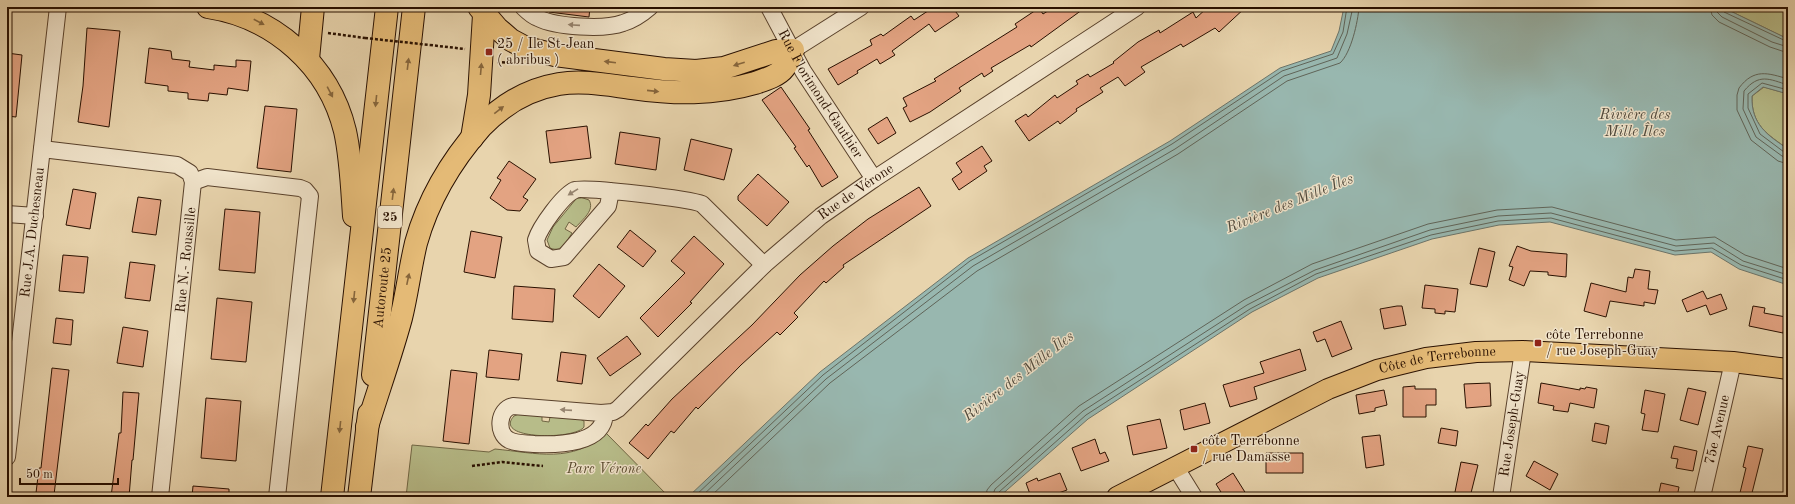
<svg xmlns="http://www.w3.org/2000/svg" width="1795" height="504" viewBox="0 0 1795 504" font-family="'Old Standard TT',serif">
<rect width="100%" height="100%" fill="#e8d4ad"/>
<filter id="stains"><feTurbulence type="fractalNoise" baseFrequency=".005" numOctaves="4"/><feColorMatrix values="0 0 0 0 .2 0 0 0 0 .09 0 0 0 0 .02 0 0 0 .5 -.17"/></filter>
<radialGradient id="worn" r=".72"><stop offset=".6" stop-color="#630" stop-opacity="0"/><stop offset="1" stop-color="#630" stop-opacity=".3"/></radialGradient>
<path fill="#b7bc89" stroke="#706644" d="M1722 7H1788V39Z
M1764 87 1788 94V149C1767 134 1751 125 1752 96Z
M580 197 589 200C595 210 583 219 576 227L569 222 565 229 572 233C566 242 562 253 550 248L547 240 553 227 576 199Z
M519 414 542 416V421L549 422 550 417 580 419 584 421V427C575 440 492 440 514 416Z
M606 433 669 497H406L412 445 489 452 495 449C537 453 572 464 606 433Z"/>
<path fill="#98b7af" stroke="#6c7469" d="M1344 7H1722L1788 39V94L1763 87 1752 96C1751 124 1767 135 1788 149V285L1739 269 1711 252 1675 255 1550 222 1499 225 1432 239 1318 278 1252 312 1088 419 999 497H688L820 372 968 258 1170 141 1280 68 1331 51 1339 31Z"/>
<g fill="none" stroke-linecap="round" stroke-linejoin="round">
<path stroke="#606458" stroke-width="1" d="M1710 7 1712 15 1719 22 1770 47 1788 53
M1716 7 1717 12 1722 17 1772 42 1788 47
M1722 7 1724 12 1788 42
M1788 79C1768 73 1754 68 1739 88L1737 95V110L1751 140 1778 161 1788 164
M1788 85C1769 79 1759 73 1744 91L1743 109 1756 137 1782 156 1788 158
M1788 90 1762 83 1748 94V108L1760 134 1784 152H1788
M694 497 823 375 970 261 1172 144 1282 71 1333 54 1343 32 1347 7
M701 497 826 379 973 266 1175 149 1284 76 1337 58 1347 34 1353 7
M710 497 830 383 977 271 1178 154 1287 81 1340 63C1351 53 1358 22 1359 7
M986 497 987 490 991 485 1079 406 1244 300 1312 264 1428 224 1497 210 1552 207 1676 240 1715 237 1745 255 1788 269
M992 497 995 489 1083 411 1247 305 1315 270 1430 230 1498 216 1551 213 1676 246 1714 243 1743 261 1788 275
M997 497 999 492 1086 415 1250 309 1316 274 1431 235 1498 221 1551 218 1675 251 1712 248 1741 265 1788 280"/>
</g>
<path fill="#e3a382" stroke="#291000" d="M549 7H590L589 17 549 12Z
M934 7H952L959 16 935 32 929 24 892 51 895 55 880 64 877 59 857 71 858 73 838 85 828 69 872 45 870 40 881 34 883 36 911 16 914 20Z
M1054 7H1086L1031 47 1030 45 991 68 993 71 984 77 982 73 959 88 961 91 930 112 910 122 903 108 907 106 903 98 936 81 934 79 1017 27 1015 24 1039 8 1043 14Z
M1208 7H1246L1219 32 1215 28 1183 47 1181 44 1141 67 1145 72 1125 86 1118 77 1100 88 1103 92 1076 109 1077 111 1060 124 1058 121 1029 141 1015 121 1026 114 1028 117 1055 95 1057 98 1078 84 1076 81 1088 74 1090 77 1114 63 1113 62 1138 42 1159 30 1160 33 1193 12 1196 18Z
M87 28 120 31 109 127 78 122 83 86Z
M149 48 171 51 172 59 190 61 189 67 214 70V65L236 67V60L251 61 248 91 228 88 227 95 209 93 208 101 188 99V93L168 91V86L145 83Z
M7 53 22 55 16 117 7 116Z
M781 87 810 129 808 130 838 177 822 187 809 165 807 167 794 148 796 147 762 100Z
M265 106 297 109 291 172 257 168Z
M887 117 896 133 878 144 868 129Z
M587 126 591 158 550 163 546 131Z
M620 132 660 138 656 170 615 164Z
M691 139 732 149 724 180 684 170Z
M982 146 992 161 984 166 987 171 959 190 952 179 962 172 956 163Z
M509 161 536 179 523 197 528 200 520 211 507 210 490 198 501 180 497 178Z
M758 174 789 202 767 226 738 200V196Z
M919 187 931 206 843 265 844 267 826 283 824 281 794 313 798 317 780 335 777 332 741 365 698 409 696 407 674 433 671 431 648 459 629 443 646 424 648 426 672 399 752 325 800 275 833 246 868 219Z
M73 189 96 193 90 229 66 225Z
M138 197 161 200 156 235 132 232Z
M225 209 260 212 255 273 219 270Z
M630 230 656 251 643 267 617 247Z
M471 231 502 237 495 278 464 272Z
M694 236 724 264 690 302 692 303 658 337 640 318 685 273 671 261Z
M1517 246 1531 251 1567 254 1566 277 1548 275V272L1530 271 1524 286 1509 280 1513 267 1509 266Z
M1479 248 1495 252 1487 287 1470 284Z
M63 255 88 257 84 293 59 291Z
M130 262 155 265 150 301 125 298Z
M599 264 625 286 599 318 573 296Z
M1635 269 1650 271 1648 289 1658 290 1655 304 1644 302V306L1610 301 1606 317 1584 311 1591 283 1626 292 1628 277 1633 278Z
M1425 285 1458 289 1455 312 1445 311V314L1435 313V309L1422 308Z
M514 286 555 289 553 322 512 319Z
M1703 291 1707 299 1721 294 1727 309 1710 315 1706 305 1687 312 1682 300Z
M217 298 252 302 246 362 211 359Z
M1397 306H1402L1406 325 1384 329 1380 309Z
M1753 306 1765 308 1764 313 1786 317 1783 333 1749 326Z
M56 318 73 320 71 345 53 343Z
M1341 321 1352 349 1332 357 1325 339 1317 342 1313 332Z
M123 327 148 331 143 367 117 363Z
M627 336 641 354 610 376 597 358Z
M1300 349 1306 370 1254 387 1257 399 1230 407 1223 385 1264 373 1260 362Z
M489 350 522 354 519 380 486 377Z
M561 352 586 355 582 384 557 381Z
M52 368 69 370 54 495 36 493 39 468H41Z
M451 370 477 373 469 444 443 441Z
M1490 383 1491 406 1466 408 1464 384Z
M1541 383 1580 390V388L1585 389 1586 387 1597 389 1594 408 1570 403 1568 412 1553 410 1554 406 1538 403Z
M1415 386V389H1436V405H1426V417H1403V387Z
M1688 388 1706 392 1698 425 1680 420Z
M1384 390 1387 405 1375 408V411L1359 414 1356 395Z
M1645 390 1665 394 1658 432 1642 430 1645 414 1641 413Z
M123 392 139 393 133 460H132L129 497H111L119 433H121Z
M206 398 241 401 236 461 201 458Z
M1205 403 1210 423 1184 430 1180 410Z
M1160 419 1167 448 1133 455 1127 426Z
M1595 423 1609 426 1606 444 1592 441Z
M1441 428 1458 431 1456 446 1438 443Z
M1380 435 1384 465 1366 468 1362 437Z
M1095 439 1100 454 1105 452 1109 461 1081 471 1072 448Z
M1674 446 1697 451 1693 471 1676 468 1678 459 1671 458Z
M1748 446 1763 449 1751 497H1739L1746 468 1743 467Z
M1266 453H1303V473H1266Z
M1534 461 1558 474 1550 490 1526 476Z
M1461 462 1478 465 1470 497H1454Z
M1060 473 1067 490 1047 497H1031L1026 483 1037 478 1038 481Z
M1233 473 1248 497H1224L1216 484Z
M1661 483 1679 487 1677 497H1658Z
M193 486 229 489V497H192Z"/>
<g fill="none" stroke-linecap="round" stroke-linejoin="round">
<defs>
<g id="minor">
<path d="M523 7C527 11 532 16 538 18 556 27 604 30 623 23 633 20 642 14 650 7"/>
<path id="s1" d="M769 7 803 71 874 179"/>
<path d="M793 50 861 7"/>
<path d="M42 149 177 165 190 173 193 182 160 497"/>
<path d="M193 182 207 177 300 188 305 190 310 196 277 497"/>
<path d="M611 191 608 206 564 257 551 259 538 251 536 240C540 227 563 195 575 190 583 186 690 199 702 204L764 265"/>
<path d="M7 214 35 216"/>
<path id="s2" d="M605 413C604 445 557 445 534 444 526 443 517 444 509 440 496 433 498 409 513 406L601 413 613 412 618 409 764 265 821 216 874 179 1137 7"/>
<path id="s3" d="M7 457 58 7"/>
<path d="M1176 468 1194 497"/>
<path id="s4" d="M1501 497 1523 351"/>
<path id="s5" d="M1702 497 1733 362"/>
</g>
<g id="major">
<path id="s6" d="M1117 497 1328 389 1377 370 1426 358 1476 352 1523 351 1733 362 1788 369"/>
</g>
<g id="highway">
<path d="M208 7C274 17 329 65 345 131 351 158 352 188 354 216"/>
<path d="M308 59 313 7"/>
<path d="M472 138 479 95 484 15"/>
<path id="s7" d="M373 375 414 7"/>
<path d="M367 427C378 391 391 355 401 318 407 294 410 268 416 243 428 200 451 161 481 127 502 105 529 89 559 84 583 80 608 85 632 88 674 94 714 95 755 83 764 80 778 76 784 68 788 63 791 56 793 50L776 51 724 68 696 71 664 69 555 55 526 48 511 40 497 28 479 7"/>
<path d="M332 497 387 7"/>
<path d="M359 497 369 414"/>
</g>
</defs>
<use href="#minor" stroke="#59412b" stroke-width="18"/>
<use href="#major" stroke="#291000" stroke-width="22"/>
<use href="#highway" stroke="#291000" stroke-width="24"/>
<path stroke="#291000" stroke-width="2.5" stroke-dasharray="3 2" stroke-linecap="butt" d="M328 33 365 38
M430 45 465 49
M497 62 516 63
M472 466 502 462 543 466"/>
<use href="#minor" stroke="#f0e3ca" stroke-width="16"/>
<use href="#major" stroke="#e4ba76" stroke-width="20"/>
<use href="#highway" stroke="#e4ba76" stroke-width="22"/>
<path stroke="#291000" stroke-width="2.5" stroke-dasharray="3 2" stroke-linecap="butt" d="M365 38 430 45"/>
</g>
<defs><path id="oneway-solid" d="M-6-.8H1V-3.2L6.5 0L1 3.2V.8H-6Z"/></defs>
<g fill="#86653b">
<use href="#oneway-solid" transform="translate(259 22) rotate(28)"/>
<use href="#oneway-solid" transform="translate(610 62) rotate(-173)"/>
<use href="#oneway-solid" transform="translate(408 64) rotate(-83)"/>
<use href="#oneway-solid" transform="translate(739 64) rotate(163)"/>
<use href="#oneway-solid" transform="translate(481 69) rotate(-85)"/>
<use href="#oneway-solid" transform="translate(653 91) rotate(6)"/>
<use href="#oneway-solid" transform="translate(330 92) rotate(62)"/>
<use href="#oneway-solid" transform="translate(376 101) rotate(96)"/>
<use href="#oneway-solid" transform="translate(499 110) rotate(-38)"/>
<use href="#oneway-solid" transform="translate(393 194) rotate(-83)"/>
<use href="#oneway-solid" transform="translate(408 279) rotate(-78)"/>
<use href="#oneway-solid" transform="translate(354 297) rotate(96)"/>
<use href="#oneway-solid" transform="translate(340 427) rotate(96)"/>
</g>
<g fill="#96846f">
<use href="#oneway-solid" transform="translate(574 25) rotate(-176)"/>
<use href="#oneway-solid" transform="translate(573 192) rotate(148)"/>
<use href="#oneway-solid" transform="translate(566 410) rotate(-176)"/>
</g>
<g fill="#8f2418" stroke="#f0e3ca" stroke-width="1.5">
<rect x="485" y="48" width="8" height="8" rx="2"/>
<rect x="1534" y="339" width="8" height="8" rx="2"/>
<rect x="1190" y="445" width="8" height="8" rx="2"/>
</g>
<g text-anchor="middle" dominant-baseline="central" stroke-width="3" stroke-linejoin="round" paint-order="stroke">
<rect fill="#f0e3ca" stroke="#654f3d" stroke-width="1" x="378" y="206" width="24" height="22" rx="3"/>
<g font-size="13" font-weight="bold" fill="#291000">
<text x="390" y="217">25</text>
</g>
<g font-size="14" fill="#291000" stroke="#f0e3ca" text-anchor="start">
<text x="497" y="44">25 / Ile St-Jean<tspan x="497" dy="16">( abribus )</tspan></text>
<text x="1546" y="335">côte Terrebonne<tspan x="1546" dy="16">/ rue Joseph-Guay</tspan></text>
<text x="1202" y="441">côte Terrebonne<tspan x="1202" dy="16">/ rue Damasse</tspan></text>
</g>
<g font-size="14" fill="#291000" stroke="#f0e3ca">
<text stroke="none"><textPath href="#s1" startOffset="101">Rue Florimond-Gauthier</textPath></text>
<text stroke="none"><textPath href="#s2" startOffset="583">Rue de Vérone</textPath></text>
<text stroke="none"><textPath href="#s3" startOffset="226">Rue J.A. Duchesneau</textPath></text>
<text transform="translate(186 260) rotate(-84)">Rue N.- Roussille</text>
<text stroke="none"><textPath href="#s7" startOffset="88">Autoroute 25</textPath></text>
<text stroke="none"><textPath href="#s6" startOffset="351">Côte de Terrebonne</textPath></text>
<text stroke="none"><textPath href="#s4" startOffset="74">Rue Joseph-Guay</textPath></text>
<text stroke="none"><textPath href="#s5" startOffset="69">75e Avenue</textPath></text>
</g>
<g font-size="14" font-style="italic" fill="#5b4c30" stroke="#f0e3ca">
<text x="604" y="469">Parc Vérone</text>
</g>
<g font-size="15" font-style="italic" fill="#504a3d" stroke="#f0e3ca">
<text x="1635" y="115">Rivière des<tspan x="1635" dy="17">Mille Îles</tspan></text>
<text transform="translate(1290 204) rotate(-22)">Rivière des Mille Îles</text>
<text transform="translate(1019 377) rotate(-38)">Rivière des Mille Îles</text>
</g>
</g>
<rect width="1795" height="504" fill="none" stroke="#e8d4ad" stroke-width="24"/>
<rect x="8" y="8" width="1779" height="488" fill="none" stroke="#291000" stroke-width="2"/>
<rect x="12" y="12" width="1771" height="480" fill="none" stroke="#291000"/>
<path d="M20 478v6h98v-6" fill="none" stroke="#291000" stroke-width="2"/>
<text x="26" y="478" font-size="12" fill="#291000" stroke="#f0e3ca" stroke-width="3" paint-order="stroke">50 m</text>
<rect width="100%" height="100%" filter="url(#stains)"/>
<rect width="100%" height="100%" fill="url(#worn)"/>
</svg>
